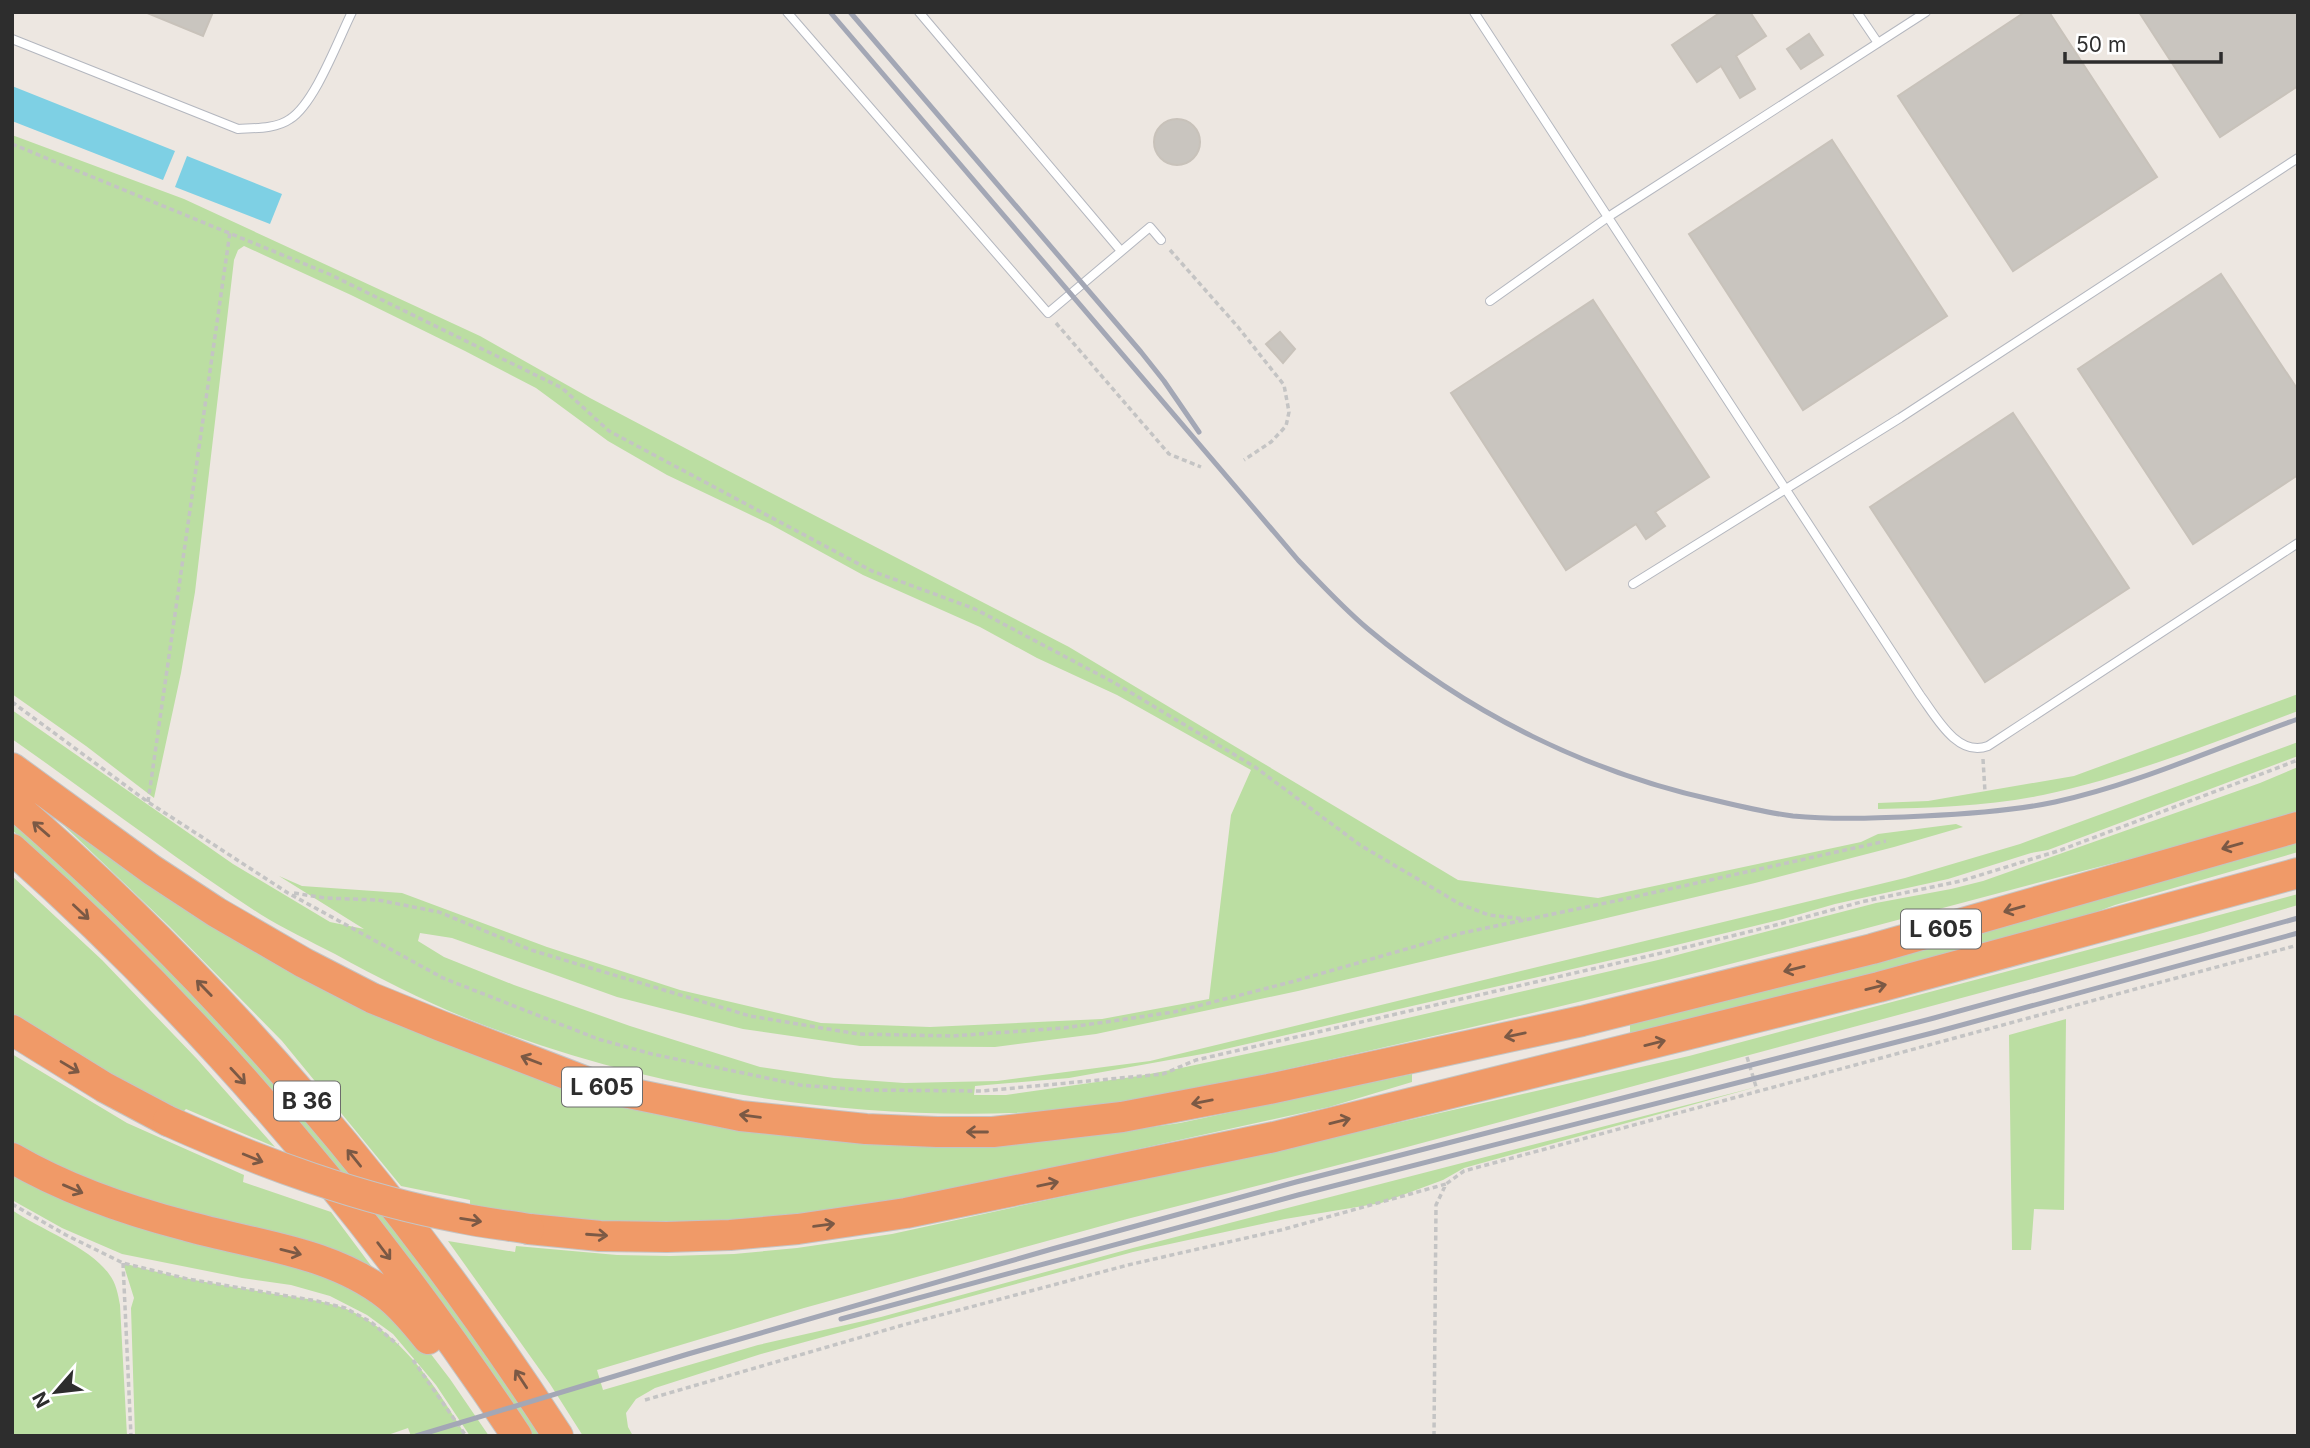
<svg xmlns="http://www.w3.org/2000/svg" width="2310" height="1448" viewBox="0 0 2310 1448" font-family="Inter,sans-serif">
<rect width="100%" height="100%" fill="#ede7e1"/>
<path fill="#bbdea2" d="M12 135 184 199 480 336 590 398 721 467 1069 647 1458 880 1598 898 1861 842 1878 834 1956 824 1963 827 1894 847 1755 883 1298 991 1096 1034 995 1047 860 1046 743 1029 617 997 452 938 420 933 418 941 444 957 514 985 630 1026 760 1067 834 1078 904 1083 997 1081 1150 1061 1905 878 2020 844 2298 742V756L2048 850 2031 853 1948 879 1835 904 1783 919 1668 947 1208 1053 1069 1078 975 1086 974 1095H1006L1139 1076 1181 1068 1330 1036 1658 960 1876 903 1951 889 1983 881 2260 783 2298 767V817C2235 834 2172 848 2110 864 1977 898 1844 935 1711 969 1578 1003 1444 1034 1310 1064 1220 1084 1128 1107 1035 1112 861 1121 675 1094 511 1035 450 1014 391 985 335 954 310 941 284 929 260 914 175 859 95 797 12 739V710L233 864 330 922 364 929 279 876 302 886 402 893 547 947 680 990 821 1023 930 1027 1102 1019 1209 999 1231 815 1251 770 1117 695 1037 658 980 627 863 575 770 524 667 475 608 441 536 388 465 351 351 295 244 246 238 250 234 260 195 592 181 673 154 798 86 746 12 694Z
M2298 694V711C2216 741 2129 777 2043 795 1990 806 1932 808 1878 809V803L1928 801 2074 776Z
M54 816 493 1062 986 1144 1075 1138 1180 1123 1412 1074V1082L1329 1107 970 1186 824 1214 722 1223H607L470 1207V1200L401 1186 282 1041 170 927Z
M12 821C156 951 290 1092 409 1246 456 1307 499 1373 544 1436H532L519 1416 83 895 12 830Z
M2298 841V852L2115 905 2056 927 1924 963 1630 1033V1024Z
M12 876 102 960 197 1059 275 1147 186 1109 181 1114 146 1096 12 1014Z
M2298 894V905L2203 933 1381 1154 1127 1219 804 1308 597 1370 603 1390 758 1345 881 1317 1133 1248 1760 1086 1464 1168 1443 1180 1381 1203 1285 1219 1133 1252 761 1354 655 1388 636 1399 626 1413 628 1427 633 1436H583L550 1384 448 1241 515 1252 516 1246 617 1255 670 1256 734 1254 797 1248 892 1234 1335 1137 1689 1056Z
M2066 1019 2064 1210 2034 1209 2031 1250H2012L2009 1035Z
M12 1054 127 1123 244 1175 243 1182 331 1212 378 1275 181 1218 12 1149Z
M12 1168 339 1277 414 1332 450 1379 489 1436H470L436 1385 393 1334 367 1315 330 1296 291 1285 242 1278 122 1254 62 1228 12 1200Z
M12 1210C40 1229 91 1248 109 1274 116 1283 118 1294 120 1305L127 1436H12Z
M123 1263C171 1277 220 1285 269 1293 297 1298 331 1300 357 1314 406 1340 438 1390 466 1436H411L408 1428 385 1436H135L131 1308 134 1298Z"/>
<path fill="#7ed0e4" d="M12 86 175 151 163 180 12 121Z
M187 156 282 194 270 224 175 187Z"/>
<path fill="#c9c5bf" stroke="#c8c2ba" stroke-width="2" d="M145 12H213L203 36Z
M1721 12H1750L1766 36 1736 56 1755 89 1740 98 1721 66 1697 82 1672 45Z
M2025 12H2049L2157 177 2013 271 1898 96Z
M2139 12H2298V86L2220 137Z
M1809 34 1823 55 1801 69 1787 49Z
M1154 142a23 23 0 1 1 46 0a23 23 0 1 1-46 0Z
M1832 140 1947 316 1803 410 1689 234Z
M2221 274 2298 390V475L2193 544 2078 369Z
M1593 300 1709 477 1655 512 1665 526 1646 539 1636 524 1566 570 1451 393Z
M1280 332 1295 349 1283 363 1266 344Z
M2013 413 2129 588 1985 682 1870 507Z"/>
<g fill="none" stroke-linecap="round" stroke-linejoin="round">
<defs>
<path id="lane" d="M787 12 1048 313 1150 227 1161 240
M919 12 1121 251
M1474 12 1920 695C1935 715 1957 758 1988 746L2298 543
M1857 12 1878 43
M12 39 238 129C254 128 276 129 290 119 315 103 338 40 352 12
M1490 301 1608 217 1926 12
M1633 584 1900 418 2298 158"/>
<path id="highway" d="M12 768 152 870 216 912 304 963 372 998 441 1026 600 1087 741 1116 866 1129 937 1132H993L1122 1117 1269 1089 1582 1021 1872 949 2298 827
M12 803C223 985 407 1203 558 1436
M12 849C205 1020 374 1221 517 1436
M12 1030 104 1087 168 1121
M12 1158C67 1190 125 1210 187 1226 254 1245 331 1251 388 1296 403 1308 416 1324 428 1339
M529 1229 600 1236 667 1237 730 1235 798 1229 906 1213 1274 1137 1879 987 2298 873"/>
</defs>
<use href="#lane" stroke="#b4b7bf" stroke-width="10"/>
<use href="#highway" stroke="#c4c4c4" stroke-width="32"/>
<path stroke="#c4c4c4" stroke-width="3.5" stroke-dasharray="5 3.5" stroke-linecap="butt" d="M12 144 329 274 562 388 609 431 872 571 975 609 1113 682 1255 767 1360 845 1460 904 1489 915 1525 919
M1170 250 1238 327 1284 385 1289 412 1286 426 1271 442 1244 460
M1056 323 1169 454 1201 467
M12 702 148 802 288 893 443 978 598 1039 652 1054 800 1085 862 1090 982 1091 1163 1074 1196 1060 1679 949 1780 924 1861 902 1961 881 2061 850 2298 760
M1983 759 1985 792
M148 802 230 232
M294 893 325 898 378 900 439 912 531 950 750 1016 858 1034 952 1036 1064 1028 1174 1012 1295 981 1462 933 1620 900 1886 841
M1747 1057 1758 1093
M12 1204 66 1235 123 1263 188 1279 317 1301 345 1308 371 1322 398 1345
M123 1263 131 1436
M413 1360 466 1436
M645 1400 903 1325 1128 1265 1281 1230 1446 1184
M1434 1436 1436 1205 1446 1184 1464 1171 2298 945"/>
<use href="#lane" stroke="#fff" stroke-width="8"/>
<use href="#highway" stroke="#f09a68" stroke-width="30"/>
<path stroke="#a3a7b5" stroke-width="5" d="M830 12 1298 560C1321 584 1343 608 1368 629 1469 714 1589 773 1718 801 1743 807 1768 813 1793 816 1836 820 1881 818 1924 816 1968 814 2012 811 2055 802 2138 784 2218 747 2298 719
M850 12 1141 352 1164 381 1199 432
M841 1319 1298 1195 1936 1032 2298 933
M416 1436 688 1354 1052 1249 1296 1182 1934 1018 2298 918"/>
<defs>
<path id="highway-bridge" d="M168 1121C262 1163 359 1199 461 1218 483 1223 507 1225 529 1229"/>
</defs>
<use href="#highway-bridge" stroke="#c4c4c4" stroke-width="32" stroke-linecap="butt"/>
<use href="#highway-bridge" stroke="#f09a68" stroke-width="30"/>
</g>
<defs><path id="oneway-shaft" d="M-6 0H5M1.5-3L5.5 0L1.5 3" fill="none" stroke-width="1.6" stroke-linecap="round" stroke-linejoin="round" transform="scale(1.75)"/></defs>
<g stroke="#7b5945">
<use href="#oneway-shaft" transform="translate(41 829) rotate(-139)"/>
<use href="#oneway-shaft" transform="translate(2232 846) rotate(164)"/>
<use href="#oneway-shaft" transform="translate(2014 909) rotate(164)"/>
<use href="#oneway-shaft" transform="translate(81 912) rotate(43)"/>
<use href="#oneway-shaft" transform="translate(1794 969) rotate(166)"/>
<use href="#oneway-shaft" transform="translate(1876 987) rotate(-14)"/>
<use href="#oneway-shaft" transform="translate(204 988) rotate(-134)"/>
<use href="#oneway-shaft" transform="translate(1515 1035) rotate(168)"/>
<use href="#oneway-shaft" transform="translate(1655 1043) rotate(-14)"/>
<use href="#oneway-shaft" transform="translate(531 1060) rotate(-159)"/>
<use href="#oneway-shaft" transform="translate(70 1067) rotate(31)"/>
<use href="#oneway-shaft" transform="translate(238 1076) rotate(47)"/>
<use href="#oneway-shaft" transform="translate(1202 1102) rotate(169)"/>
<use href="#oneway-shaft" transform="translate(750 1116) rotate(-173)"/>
<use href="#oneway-shaft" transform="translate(1340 1121) rotate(-14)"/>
<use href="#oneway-shaft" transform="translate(977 1132) rotate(180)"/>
<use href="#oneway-shaft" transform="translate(253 1158) rotate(22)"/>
<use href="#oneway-shaft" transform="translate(354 1158) rotate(-129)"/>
<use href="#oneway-shaft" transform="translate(1048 1184) rotate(-12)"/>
<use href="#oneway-shaft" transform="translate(73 1189) rotate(23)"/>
<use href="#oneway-shaft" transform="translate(471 1220) rotate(9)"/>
<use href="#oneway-shaft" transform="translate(824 1225) rotate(-8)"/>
<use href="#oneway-shaft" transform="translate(597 1235) rotate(4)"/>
<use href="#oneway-shaft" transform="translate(384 1251) rotate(53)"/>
<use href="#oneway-shaft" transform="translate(291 1252) rotate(14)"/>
<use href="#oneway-shaft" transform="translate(521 1379) rotate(-123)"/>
</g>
<g text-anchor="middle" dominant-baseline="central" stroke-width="6" stroke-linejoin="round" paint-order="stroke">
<g fill="#fff" stroke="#6c6c6c" stroke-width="2">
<rect x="1901" y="909.5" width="80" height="39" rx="5"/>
<rect x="562" y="1067.5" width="80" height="39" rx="5"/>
<rect x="274" y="1081.5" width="66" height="39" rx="5"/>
</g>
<g font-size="23" font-weight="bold" fill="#2d2d2d">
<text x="1941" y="929">L 605</text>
<text x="602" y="1087">L 605</text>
<text x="307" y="1101">B 36</text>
</g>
</g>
<rect width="2310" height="1448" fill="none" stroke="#2d2d2d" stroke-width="28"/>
<g transform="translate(56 1392) rotate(242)" stroke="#ffffff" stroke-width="5" paint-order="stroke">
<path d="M0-5L12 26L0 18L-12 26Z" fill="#2d2d2d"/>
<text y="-10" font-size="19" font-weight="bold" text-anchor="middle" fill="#2d2d2d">N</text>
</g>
<path d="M2065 52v10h156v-10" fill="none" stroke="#2d2d2d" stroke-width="3.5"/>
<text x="2076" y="52" font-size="21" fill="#2d2d2d" stroke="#ffffff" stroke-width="5" paint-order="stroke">50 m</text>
</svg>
